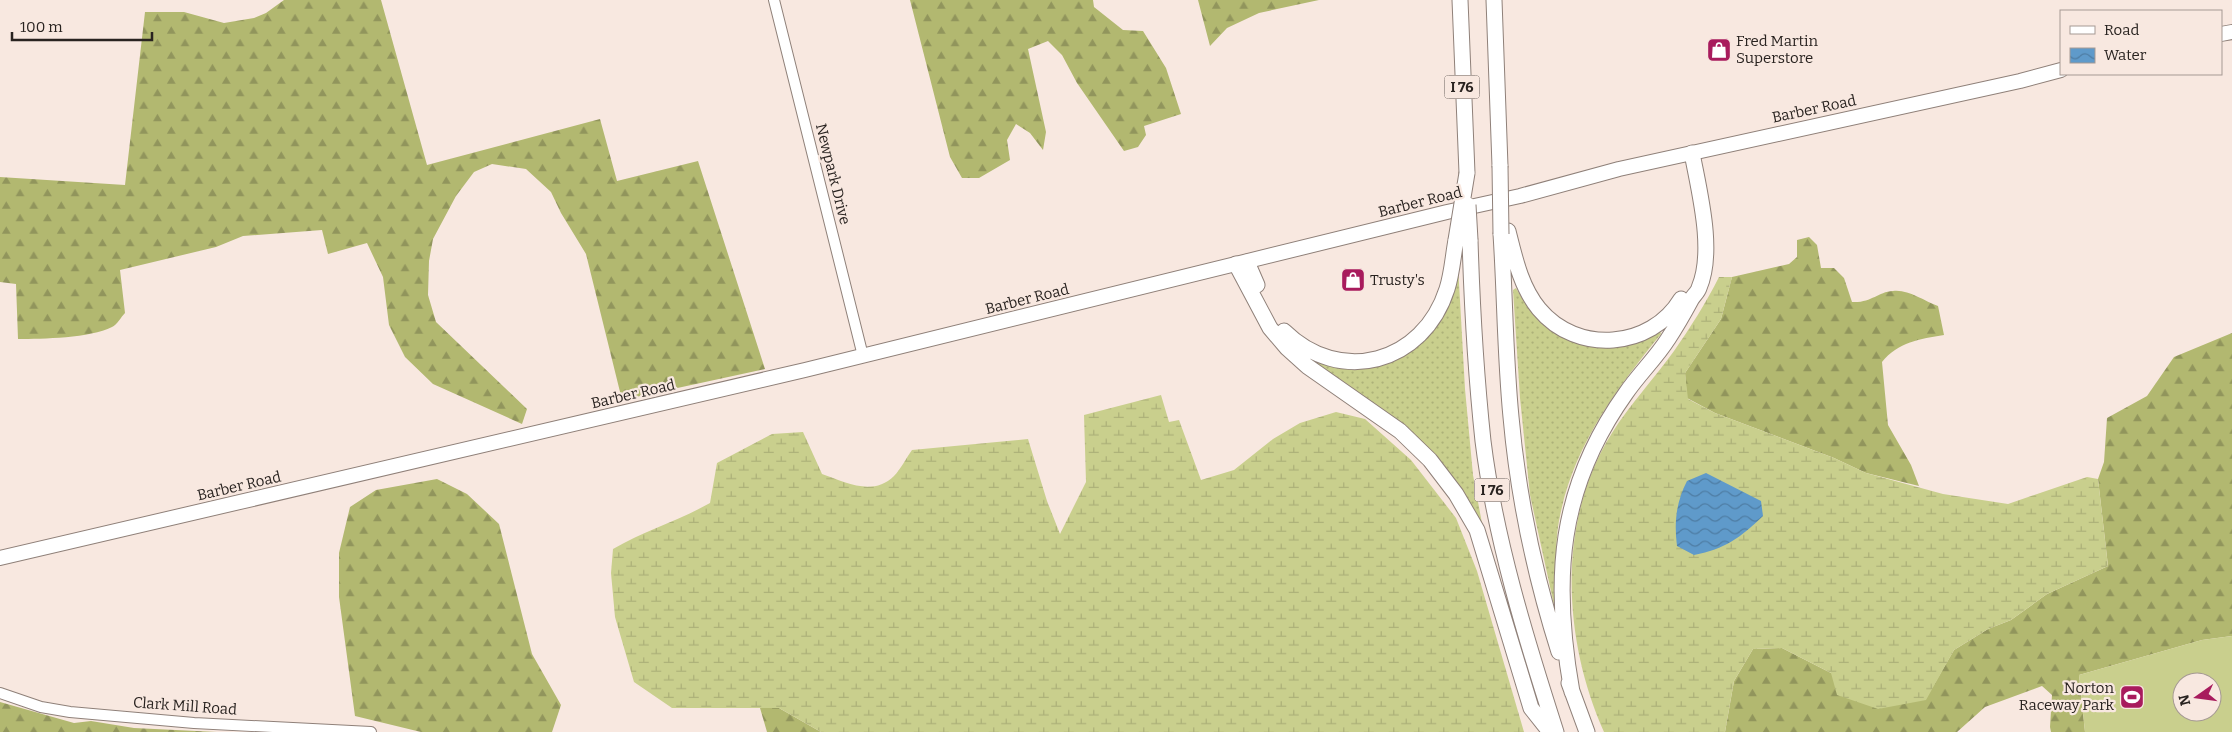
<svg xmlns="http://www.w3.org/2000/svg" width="2232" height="732" viewBox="0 0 2232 732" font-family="Bitter,serif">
<defs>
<pattern id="grass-dots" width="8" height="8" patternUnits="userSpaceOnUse" patternTransform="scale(1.25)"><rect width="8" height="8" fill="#c9cf8d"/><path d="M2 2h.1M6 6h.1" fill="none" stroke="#adb179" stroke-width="1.8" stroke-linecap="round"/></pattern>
<pattern id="forest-firs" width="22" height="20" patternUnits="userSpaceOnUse" patternTransform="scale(1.25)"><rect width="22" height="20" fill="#b2b870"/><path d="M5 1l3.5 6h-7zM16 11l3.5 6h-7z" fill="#91955c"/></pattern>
<pattern id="wetland-marsh" width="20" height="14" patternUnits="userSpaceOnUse" patternTransform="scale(1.25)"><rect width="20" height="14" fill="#c9cf8d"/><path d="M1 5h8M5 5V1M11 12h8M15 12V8" fill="none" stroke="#adb179"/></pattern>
<pattern id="water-waves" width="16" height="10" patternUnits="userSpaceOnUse" patternTransform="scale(1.25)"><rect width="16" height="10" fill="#5f9aca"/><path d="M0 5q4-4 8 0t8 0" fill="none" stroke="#4e7da4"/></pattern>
</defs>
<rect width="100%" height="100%" fill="#f8e8e0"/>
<path fill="url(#grass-dots)" d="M1458 265 1465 389 1473 475 1484 534 1457 489 1299 355 1337 363 1416 345Z
M1516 288C1528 309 1543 331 1567 339 1576 342 1644 329 1659 327L1661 334C1617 388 1574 445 1560 516 1554 542 1557 577 1557 604L1554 605 1530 495 1520 398 1513 290Z"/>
<path fill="url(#forest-firs)" d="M284 0H381L427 165 600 119 617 181 698 161 765 369 622 400 586 254 561 213 551 192 526 169 492 164 474 172 456 196 433 239 429 261 428 295 436 322 527 409 522 424 433 384 405 357 389 325 383 277 367 243 328 254 322 230 243 236 216 247 120 270 125 313C121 317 117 325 112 327 90 338 43 339 18 339L16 284 0 282V177L125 185 145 12H184L224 23 254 18 266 13Z
M910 0H1093L1094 7 1123 30 1143 31 1166 68 1181 114 1144 126 1146 135 1138 147 1124 151 1077 83 1062 55 1048 41 1028 49 1046 132 1043 150 1030 133 1016 124 1007 140 1010 160 979 178H962L950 157Z
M1198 0H1319L1259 13 1227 28 1210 46Z
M1809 237 1817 245 1821 268H1834L1844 278 1852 302C1872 303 1877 292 1893 291 1908 289 1924 301 1938 306L1944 335C1920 339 1898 342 1882 362L1888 425 1911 465 1919 486 1866 473 1834 458 1715 413 1687 398 1685 373 1721 319 1732 277 1789 264 1797 257V240Z
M2232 333V636L2202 640 2079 675 2085 732H2051L2050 727 2052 695 2042 686 1985 707 1957 732H1725L1734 681 1753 649 1782 648 1831 673 1925 700 1954 650 1988 629 2011 620 2047 594 2108 566 2098 479 2104 462 2107 418 2147 396 2174 357Z
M437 479 467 494 499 524 532 654 561 705 552 732H421L355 716 339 597V553L350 507 376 490Z
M0 702 74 723 91 721 134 728 217 732H0Z
M760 708H779L821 732H767Z"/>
<path fill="url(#wetland-marsh)" d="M1719 277H1732L1721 319 1685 373 1688 399 1715 413 1834 458 1866 473 1943 494 2008 504 2087 477 2098 479 2108 566 2047 594 2011 620 1988 629 1954 650 1926 700 1878 709 1837 695 1831 673 1782 648 1753 649 1734 681 1725 732H1604C1563 640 1556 521 1612 433 1630 404 1654 379 1674 351 1690 328 1706 303 1719 277Z
M1161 395 1169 422 1179 420 1201 480 1234 470 1273 439 1300 423 1336 412 1365 419 1411 460 1456 518 1477 571 1524 732H821L779 708H672L634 682 615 617 611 573 613 549C644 531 678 521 710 503L717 463 772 434 803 432 822 474C845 482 873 497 894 476 901 469 906 458 912 450L1028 439 1047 501 1060 534 1086 482 1084 415Z"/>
<path fill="#c9cf8d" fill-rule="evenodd" d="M2232 636V732H2085L2079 675 2202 640ZM2182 682H2212V712H2182Z"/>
<path fill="url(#water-waves)" d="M1706 473 1761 501 1763 516C1740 538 1725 549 1694 555L1677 546C1674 523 1676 502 1687 481Z"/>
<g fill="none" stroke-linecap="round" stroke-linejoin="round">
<defs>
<path id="minor" d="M774 0 863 356
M0 693 41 707 70 712 194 723 371 732"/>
<path id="major" d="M2221 34 2232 32
M0 558 805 370 1447 212 1520 196 1619 169 2020 81 2061 70"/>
<path id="highway" d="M1460 0 1467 173
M1494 0 1500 166
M1508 231C1515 259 1521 287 1539 309 1577 355 1651 349 1681 299
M1501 234C1505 295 1505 356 1511 417 1518 496 1535 576 1559 652
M1470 240C1472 307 1476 375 1483 441 1495 538 1526 639 1556 732
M1247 262 1257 285
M1236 264 1270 328 1287 348 1307 366 1400 431 1430 460 1456 494 1477 530 1531 708 1550 732
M1284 331C1340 386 1423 364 1447 289 1452 274 1453 256 1456 240
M1569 683 1587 732
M1572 692C1552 580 1558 488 1626 393 1639 374 1656 358 1668 339 1676 327 1684 313 1691 300 1693 296 1698 292 1699 288 1715 251 1699 191 1692 153"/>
</defs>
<use href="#minor" stroke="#8f8079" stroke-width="12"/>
<use href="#major" stroke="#8f8079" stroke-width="16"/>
<use href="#highway" stroke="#8f8079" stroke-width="17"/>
<use href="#minor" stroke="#fff" stroke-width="10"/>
<use href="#major" stroke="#fff" stroke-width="14"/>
<use href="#highway" stroke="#fff" stroke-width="15"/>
<defs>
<path id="highway-bridge" d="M1500 166 1501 234
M1468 205 1470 240
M1456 240 1467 173"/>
</defs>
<use href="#highway-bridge" stroke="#8f8079" stroke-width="17" stroke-linecap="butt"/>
<use href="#highway-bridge" stroke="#fff" stroke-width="15"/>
</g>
<defs>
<symbol id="shop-square" viewBox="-11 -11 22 22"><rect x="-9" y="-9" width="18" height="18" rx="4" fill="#a81b5d" stroke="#f8e8e0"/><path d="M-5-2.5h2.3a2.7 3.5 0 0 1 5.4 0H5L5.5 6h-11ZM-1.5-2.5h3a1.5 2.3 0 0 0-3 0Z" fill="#fff"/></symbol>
<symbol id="stadium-square" viewBox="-11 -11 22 22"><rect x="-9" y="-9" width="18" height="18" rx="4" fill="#a81b5d" stroke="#f8e8e0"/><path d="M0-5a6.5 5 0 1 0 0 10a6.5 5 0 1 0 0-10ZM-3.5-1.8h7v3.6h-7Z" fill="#fff"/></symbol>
</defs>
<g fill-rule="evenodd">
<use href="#shop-square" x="1705" y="36" width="28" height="28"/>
<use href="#shop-square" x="1339" y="266" width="28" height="28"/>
<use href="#stadium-square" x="2118" y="683" width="28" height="28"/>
</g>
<g text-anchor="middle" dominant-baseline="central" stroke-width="4.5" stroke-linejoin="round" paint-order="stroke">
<g fill="#f8e8e0" stroke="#675e5a" stroke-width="1">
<rect x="1444.5" y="75.5" width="35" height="23" rx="4"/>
<rect x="1474.5" y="478.5" width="35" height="23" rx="4"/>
</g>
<g font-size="14" font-weight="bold" fill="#292320">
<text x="1462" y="87">I 76</text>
<text x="1492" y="490">I 76</text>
</g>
<g font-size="15" fill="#292320" stroke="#f8e8e0" text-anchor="start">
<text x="1736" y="41">Fred Martin<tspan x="1736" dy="17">Superstore</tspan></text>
<text x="1370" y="280">Trusty's</text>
<text x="2114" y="688" text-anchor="end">Norton<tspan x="2114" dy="17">Raceway Park</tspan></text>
</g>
<g font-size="15" fill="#292320" stroke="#f8e8e0">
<text transform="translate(1814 109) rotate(-12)">Barber Road</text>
<text transform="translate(833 174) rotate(76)">Newpark Drive</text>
<text transform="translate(1420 202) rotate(-14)">Barber Road</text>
<text transform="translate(1027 299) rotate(-14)">Barber Road</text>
<text transform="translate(633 394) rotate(-13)">Barber Road</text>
<text transform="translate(239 486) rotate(-13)">Barber Road</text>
<text transform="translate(185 706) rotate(4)">Clark Mill Road</text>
</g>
</g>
<rect x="2060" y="10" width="162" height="65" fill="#f8e8e0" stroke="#a59993"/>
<rect x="2070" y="26" width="25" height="8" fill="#ffffff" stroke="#a59993"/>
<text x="2104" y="35" font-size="15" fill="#292320">Road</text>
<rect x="2070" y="48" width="25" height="15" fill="url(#water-waves)" stroke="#a59993"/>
<text x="2104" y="60" font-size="15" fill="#292320">Water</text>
<g transform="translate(2197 697) rotate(256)"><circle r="24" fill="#f8e8e0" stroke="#a59993"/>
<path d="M0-4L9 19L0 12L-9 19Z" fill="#a81b5d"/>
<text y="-8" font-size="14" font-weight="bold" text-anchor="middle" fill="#292320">N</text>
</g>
<path d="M12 32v8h140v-8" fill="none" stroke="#292320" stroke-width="2.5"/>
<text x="20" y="32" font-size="15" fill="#292320" stroke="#f8e8e0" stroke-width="4" paint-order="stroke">100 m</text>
</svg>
